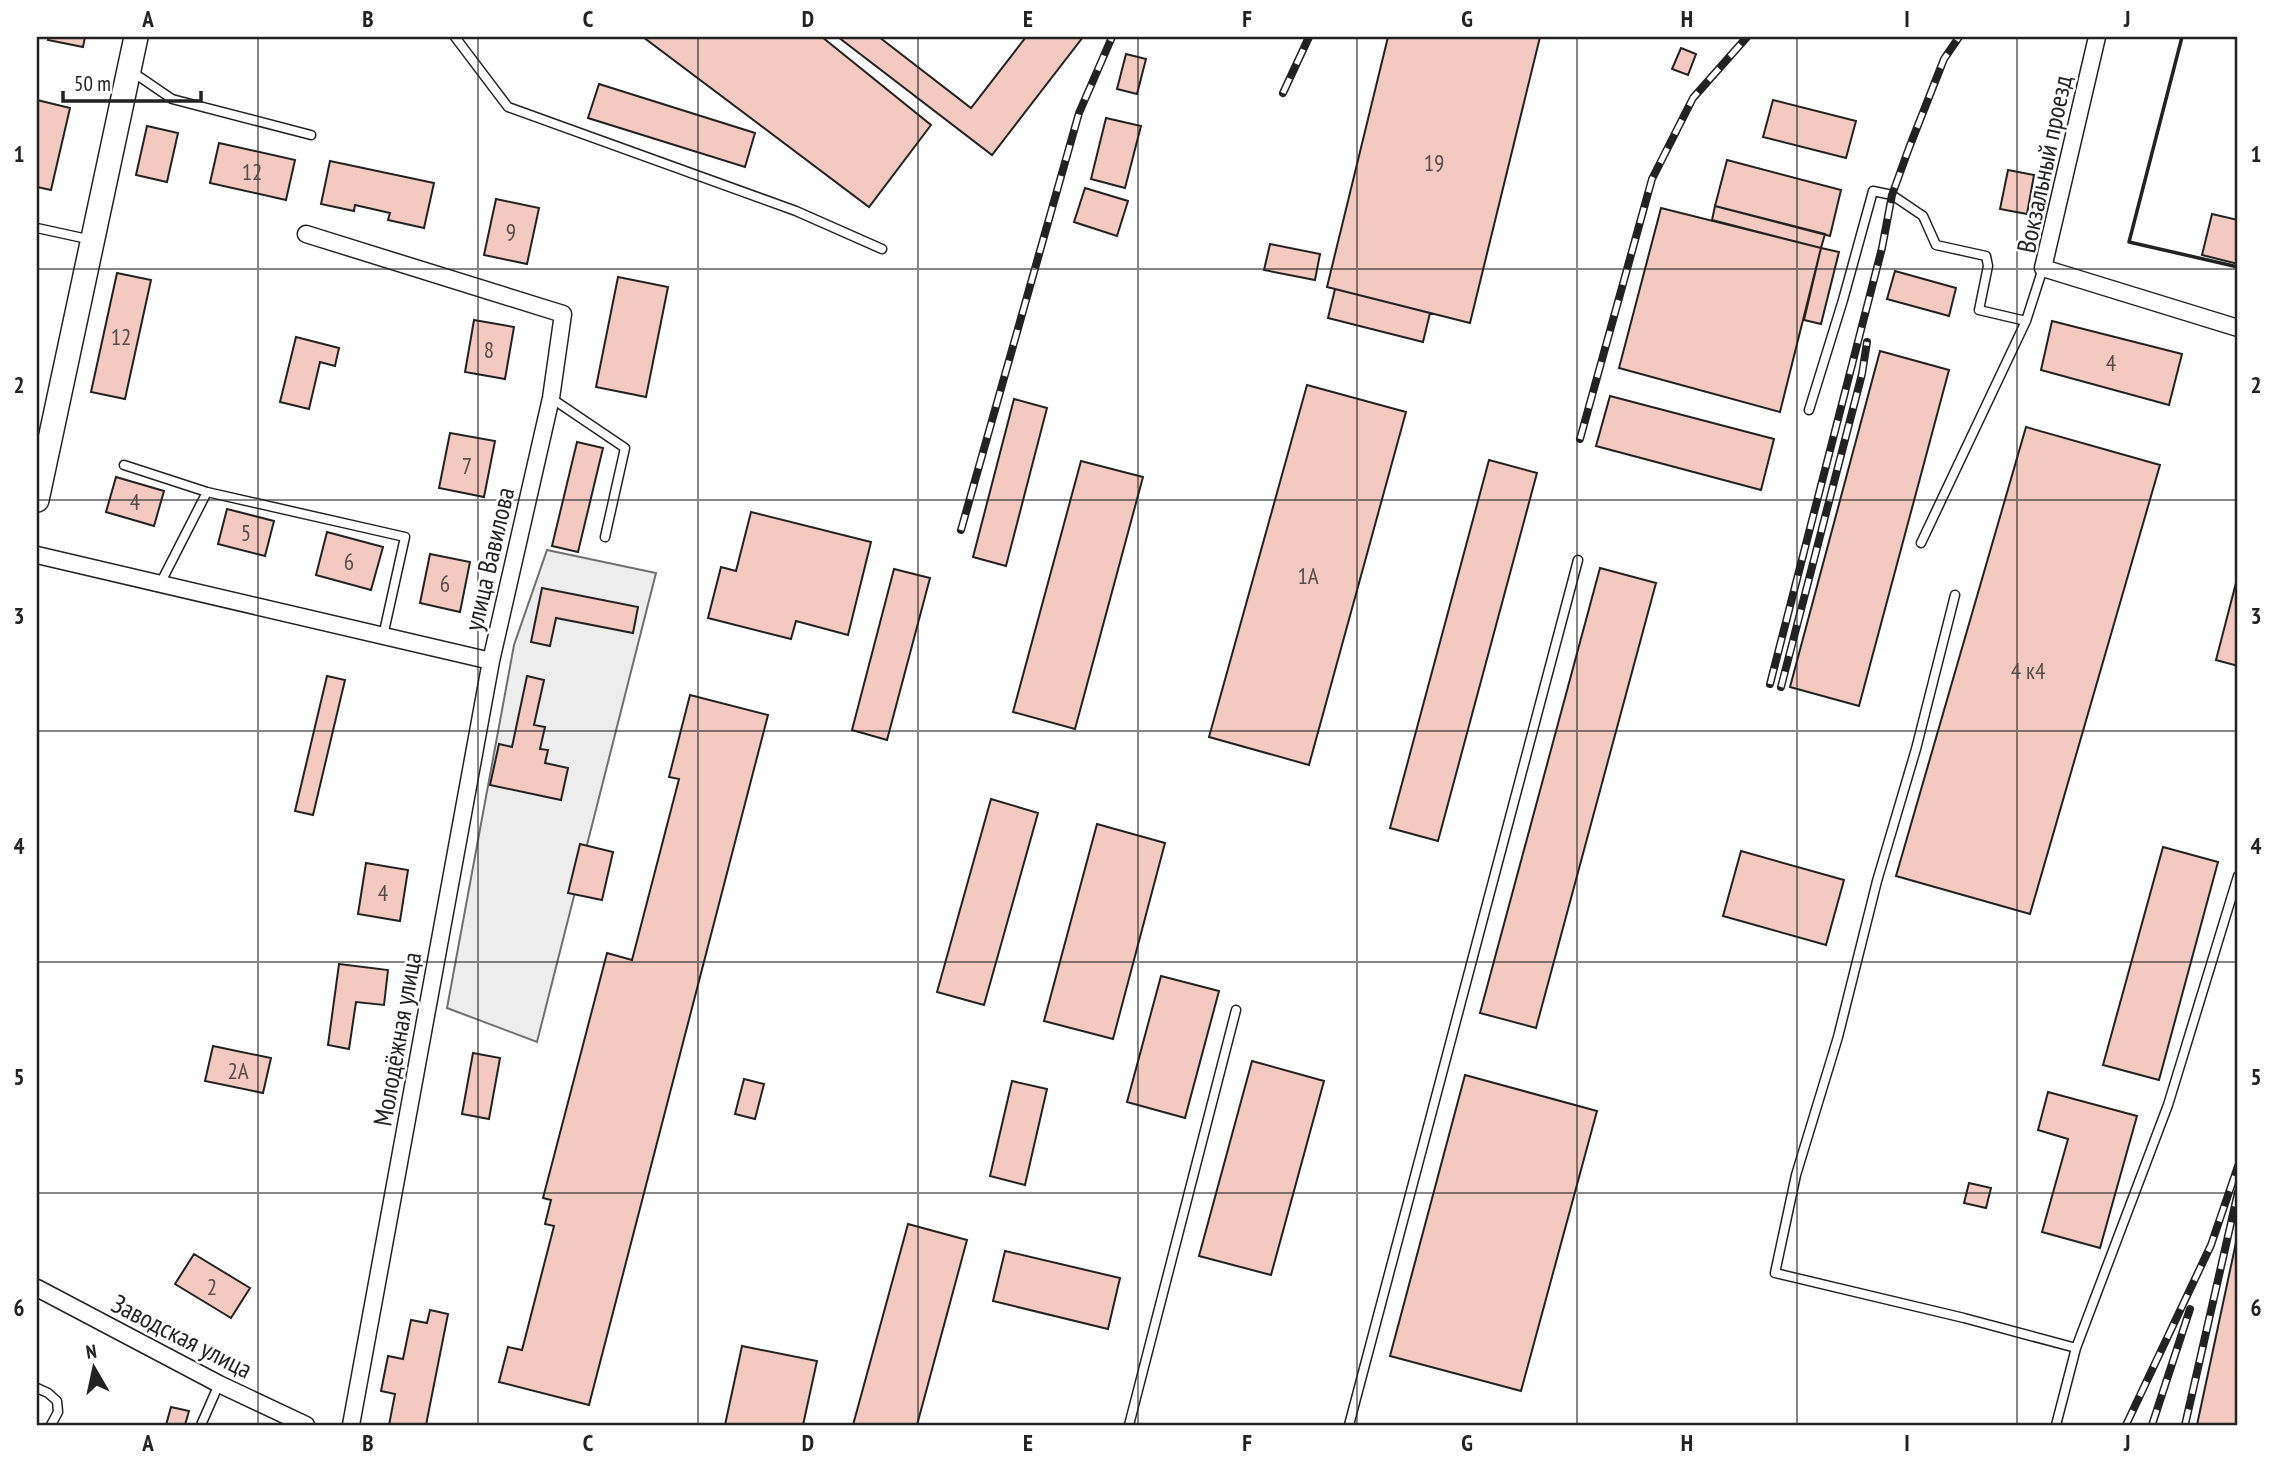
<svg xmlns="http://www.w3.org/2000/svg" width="2275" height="1462" viewBox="0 0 2275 1462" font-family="'PT Sans Narrow',sans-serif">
<rect width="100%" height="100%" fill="#fff"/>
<path fill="#ededed" stroke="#6f6f6f" stroke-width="2" d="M547 550 656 573 537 1042 447 1008 514 645Z"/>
<path fill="#f3c9c0" stroke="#222" stroke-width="2" d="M49 37H85L83 47 48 40Z
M643 37H822L931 125 869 207Z
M838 37H879L971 108 1026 37H1083L992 155Z
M1388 37H1540L1470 323 1327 287Z
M1681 48 1696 54 1688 75 1672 69Z
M1126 54 1146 59 1137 94 1117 89Z
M599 84 755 133 745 167 588 118Z
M37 100 70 108 51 190 37 187Z
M1773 100 1856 121 1846 158 1763 137Z
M1106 118 1141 126 1125 188 1091 179Z
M147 126 178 133 167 182 136 175Z
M219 143 295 160 286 200 210 183Z
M1727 160 1841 190 1830 236 1715 206Z
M330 161 434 183 424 228 388 220 390 213 355 205 354 211 321 204Z
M2008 170 2034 175 2027 214 2000 209Z
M1085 188 1128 201 1117 236 1074 222Z
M496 199 539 208 527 264 484 255Z
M1715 206 1825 234 1821 248 1712 220Z
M1661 208 1821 248 1780 412 1619 368Z
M2212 214 2238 220V264L2202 255Z
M1270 244 1320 254 1315 280 1264 270Z
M1821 248 1839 252 1821 324 1804 320Z
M1895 271 1956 288 1949 316 1887 299Z
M117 273 151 280 125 399 91 392Z
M618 277 668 287 646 397 596 387Z
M1335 289 1430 313 1423 342 1328 318Z
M474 320 514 327 505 379 465 372Z
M2052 321 2182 354 2169 405 2041 370Z
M296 337 339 348 335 366 320 362 309 409 280 402Z
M1880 351 1949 370 1859 706 1790 687Z
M1307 385 1406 412 1309 765 1209 737Z
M1610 396 1774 439 1761 490 1596 446Z
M1014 399 1047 408 1006 566 973 557Z
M2026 427 2160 465 2030 914 1896 876Z
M450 433 495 441 484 497 439 488Z
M577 442 603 448 578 552 552 546Z
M1489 460 1537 473 1438 841 1390 828Z
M1081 461 1143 477 1075 729 1013 712Z
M116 477 164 491 154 526 106 512Z
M227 509 274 521 265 556 218 544Z
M751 512 871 542 848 635 796 621 791 639 708 618 721 567 736 571Z
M327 532 383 547 371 590 316 575Z
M430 554 470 562 460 612 420 603Z
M1600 568 1656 583 1536 1028 1480 1013Z
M894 569 930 578 887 740 852 730Z
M2238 575V666L2216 660Z
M542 588 638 607 633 633 556 618 550 646 531 642Z
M327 676 345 680 313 815 295 811Z
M527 676 544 680 534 725 545 727 540 749 548 750 545 763 568 768 561 800 490 785 499 744 512 747Z
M690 695 768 715 589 1405 499 1382 508 1347 522 1350 554 1226 545 1224 551 1200 543 1198 607 953 632 960 679 779 669 777Z
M991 799 1038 813 984 1005 937 992Z
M1097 824 1165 843 1113 1039 1044 1021Z
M580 844 613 852 602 900 568 893Z
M2163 847 2218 862 2159 1080 2103 1065Z
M1741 851 1844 880 1826 945 1723 916Z
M366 863 408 870 400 921 358 914Z
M339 964 388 970 384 1005 356 1002 349 1049 328 1045Z
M1161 976 1219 991 1185 1118 1127 1102Z
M213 1046 271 1058 263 1093 205 1081Z
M473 1053 500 1058 489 1119 462 1114Z
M1252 1061 1324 1081 1271 1275 1199 1256Z
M1465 1075 1597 1111 1521 1391 1390 1356Z
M744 1079 764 1084 755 1119 735 1114Z
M1012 1081 1047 1089 1025 1185 990 1176Z
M2048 1092 2137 1116 2100 1248 2042 1232 2068 1139 2038 1130Z
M1969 1183 1991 1188 1986 1208 1964 1203Z
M908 1224 967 1240 917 1425H853Z
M2238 1233V1425H2197Z
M1005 1251 1120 1278 1108 1329 993 1301Z
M194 1254 250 1288 231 1318 175 1284Z
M430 1310 448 1314 426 1425H389L395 1394 381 1391 388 1356 403 1359 411 1320 427 1323Z
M742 1346 817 1361 803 1425H725Z
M171 1407 189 1411 185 1425H166Z"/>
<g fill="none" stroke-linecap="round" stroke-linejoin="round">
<defs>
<path id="lane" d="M455 37 508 107 796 211 882 249
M131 71 172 99 311 135
M37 228 92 240
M551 398 625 448 605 537
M1809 410 1843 300 1873 191 1892 195 1923 216 1936 245 1986 256 1988 266 1979 310 2026 321
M124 465 207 492
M1921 543 2026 321 2043 268
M160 584 207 492 405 537 383 636
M1955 595 1916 749 1877 881 1838 1037 1796 1175 1775 1273 1964 1318 2076 1348
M37 1388 48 1393 57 1401 58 1412 51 1425
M201 1425 219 1384
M1129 1425 1236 1010
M1349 1425 1578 560
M2056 1425 2076 1348 2168 1105 2238 876"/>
<path id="street" d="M2097 37 2043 268 2238 328
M306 234 563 314 551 398 491 661 351 1425
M37 555 491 661
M37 1288 219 1384 306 1425"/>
<path id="secondary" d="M37 500 136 37"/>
</defs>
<use href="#lane" stroke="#222" stroke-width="11"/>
<use href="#street" stroke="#222" stroke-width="19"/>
<use href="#secondary" stroke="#222" stroke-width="26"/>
<use href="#lane" stroke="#fff" stroke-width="8"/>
<use href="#street" stroke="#fff" stroke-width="16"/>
<use href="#secondary" stroke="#fff" stroke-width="23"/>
<defs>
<path id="rail" d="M1283 93 1309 37
M1580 439 1652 179 1693 98 1747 37
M961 530 1079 113 1112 37
M1770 684 1882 248 1892 195 1909 148 1944 59 1959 37
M1781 687 1862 374 1867 342
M2126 1425 2211 1245 2238 1166
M2152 1425 2190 1309
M2185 1425 2238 1192"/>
</defs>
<use href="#rail" stroke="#222" stroke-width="8"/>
<use href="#rail" stroke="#fff" stroke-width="5" stroke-dasharray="16" stroke-linecap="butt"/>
<path stroke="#222" stroke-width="3.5" d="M2182 37 2129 242 2238 267"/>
</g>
<path fill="none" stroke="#222" stroke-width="2" stroke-opacity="0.55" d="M258 37V1425M478 37V1425M698 37V1425M918 37V1425M1138 37V1425M1357 37V1425M1577 37V1425M1797 37V1425M2017 37V1425M37 269H2238M37 500H2238M37 731H2238M37 962H2238M37 1193H2238"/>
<g text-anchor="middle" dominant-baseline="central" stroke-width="5" stroke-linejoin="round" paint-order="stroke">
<g font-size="23" fill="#564c4a">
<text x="1434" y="162">19</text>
<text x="252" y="171">12</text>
<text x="511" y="231">9</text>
<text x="121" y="336">12</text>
<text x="489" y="349">8</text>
<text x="2111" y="362">4</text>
<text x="467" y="465">7</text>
<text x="135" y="501">4</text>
<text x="246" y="532">5</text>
<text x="349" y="561">6</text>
<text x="1308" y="575">1А</text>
<text x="445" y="583">6</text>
<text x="2028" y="670">4 к4</text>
<text x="383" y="892">4</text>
<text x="238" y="1070">2А</text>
<text x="212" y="1286">2</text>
</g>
<g font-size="26" fill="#222" stroke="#fff">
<text transform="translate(2044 164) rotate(-78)">Вокзальный проезд</text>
<text transform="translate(489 559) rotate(-77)">улица Вавилова</text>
<text transform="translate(397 1039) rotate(-80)">Молодёжная улица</text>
<text transform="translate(182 1336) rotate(27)">Заводская улица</text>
</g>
</g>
<rect width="2275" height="1462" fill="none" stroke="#ffffff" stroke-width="77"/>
<g transform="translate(94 1368) rotate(351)" stroke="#ffffff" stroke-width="5" paint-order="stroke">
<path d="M0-5L12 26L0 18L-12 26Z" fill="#222222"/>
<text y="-10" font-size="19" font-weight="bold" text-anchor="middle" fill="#222222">N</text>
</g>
<path d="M63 91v10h138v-10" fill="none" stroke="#222222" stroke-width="3.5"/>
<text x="74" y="91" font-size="21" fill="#222222" stroke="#ffffff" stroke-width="5" paint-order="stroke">50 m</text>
<rect x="38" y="38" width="2198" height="1386" fill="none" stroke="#222" stroke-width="2.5"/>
<g font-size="23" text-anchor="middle" font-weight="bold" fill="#222">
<text x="148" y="27">A</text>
<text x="368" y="27">B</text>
<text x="588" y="27">C</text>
<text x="808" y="27">D</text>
<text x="1028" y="27">E</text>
<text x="1247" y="27">F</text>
<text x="1467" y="27">G</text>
<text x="1687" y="27">H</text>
<text x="1907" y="27">I</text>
<text x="2127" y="27">J</text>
<text x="19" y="162">1</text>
<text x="2256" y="162">1</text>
<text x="19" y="393">2</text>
<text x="2256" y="393">2</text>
<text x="19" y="624">3</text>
<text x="2256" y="624">3</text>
<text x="19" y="854">4</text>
<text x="2256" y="854">4</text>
<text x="19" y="1085">5</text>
<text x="2256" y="1085">5</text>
<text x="19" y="1316">6</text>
<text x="2256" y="1316">6</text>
<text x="148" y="1451">A</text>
<text x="368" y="1451">B</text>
<text x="588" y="1451">C</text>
<text x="808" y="1451">D</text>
<text x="1028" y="1451">E</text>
<text x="1247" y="1451">F</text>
<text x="1467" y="1451">G</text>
<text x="1687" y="1451">H</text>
<text x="1907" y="1451">I</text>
<text x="2127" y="1451">J</text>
</g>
</svg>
